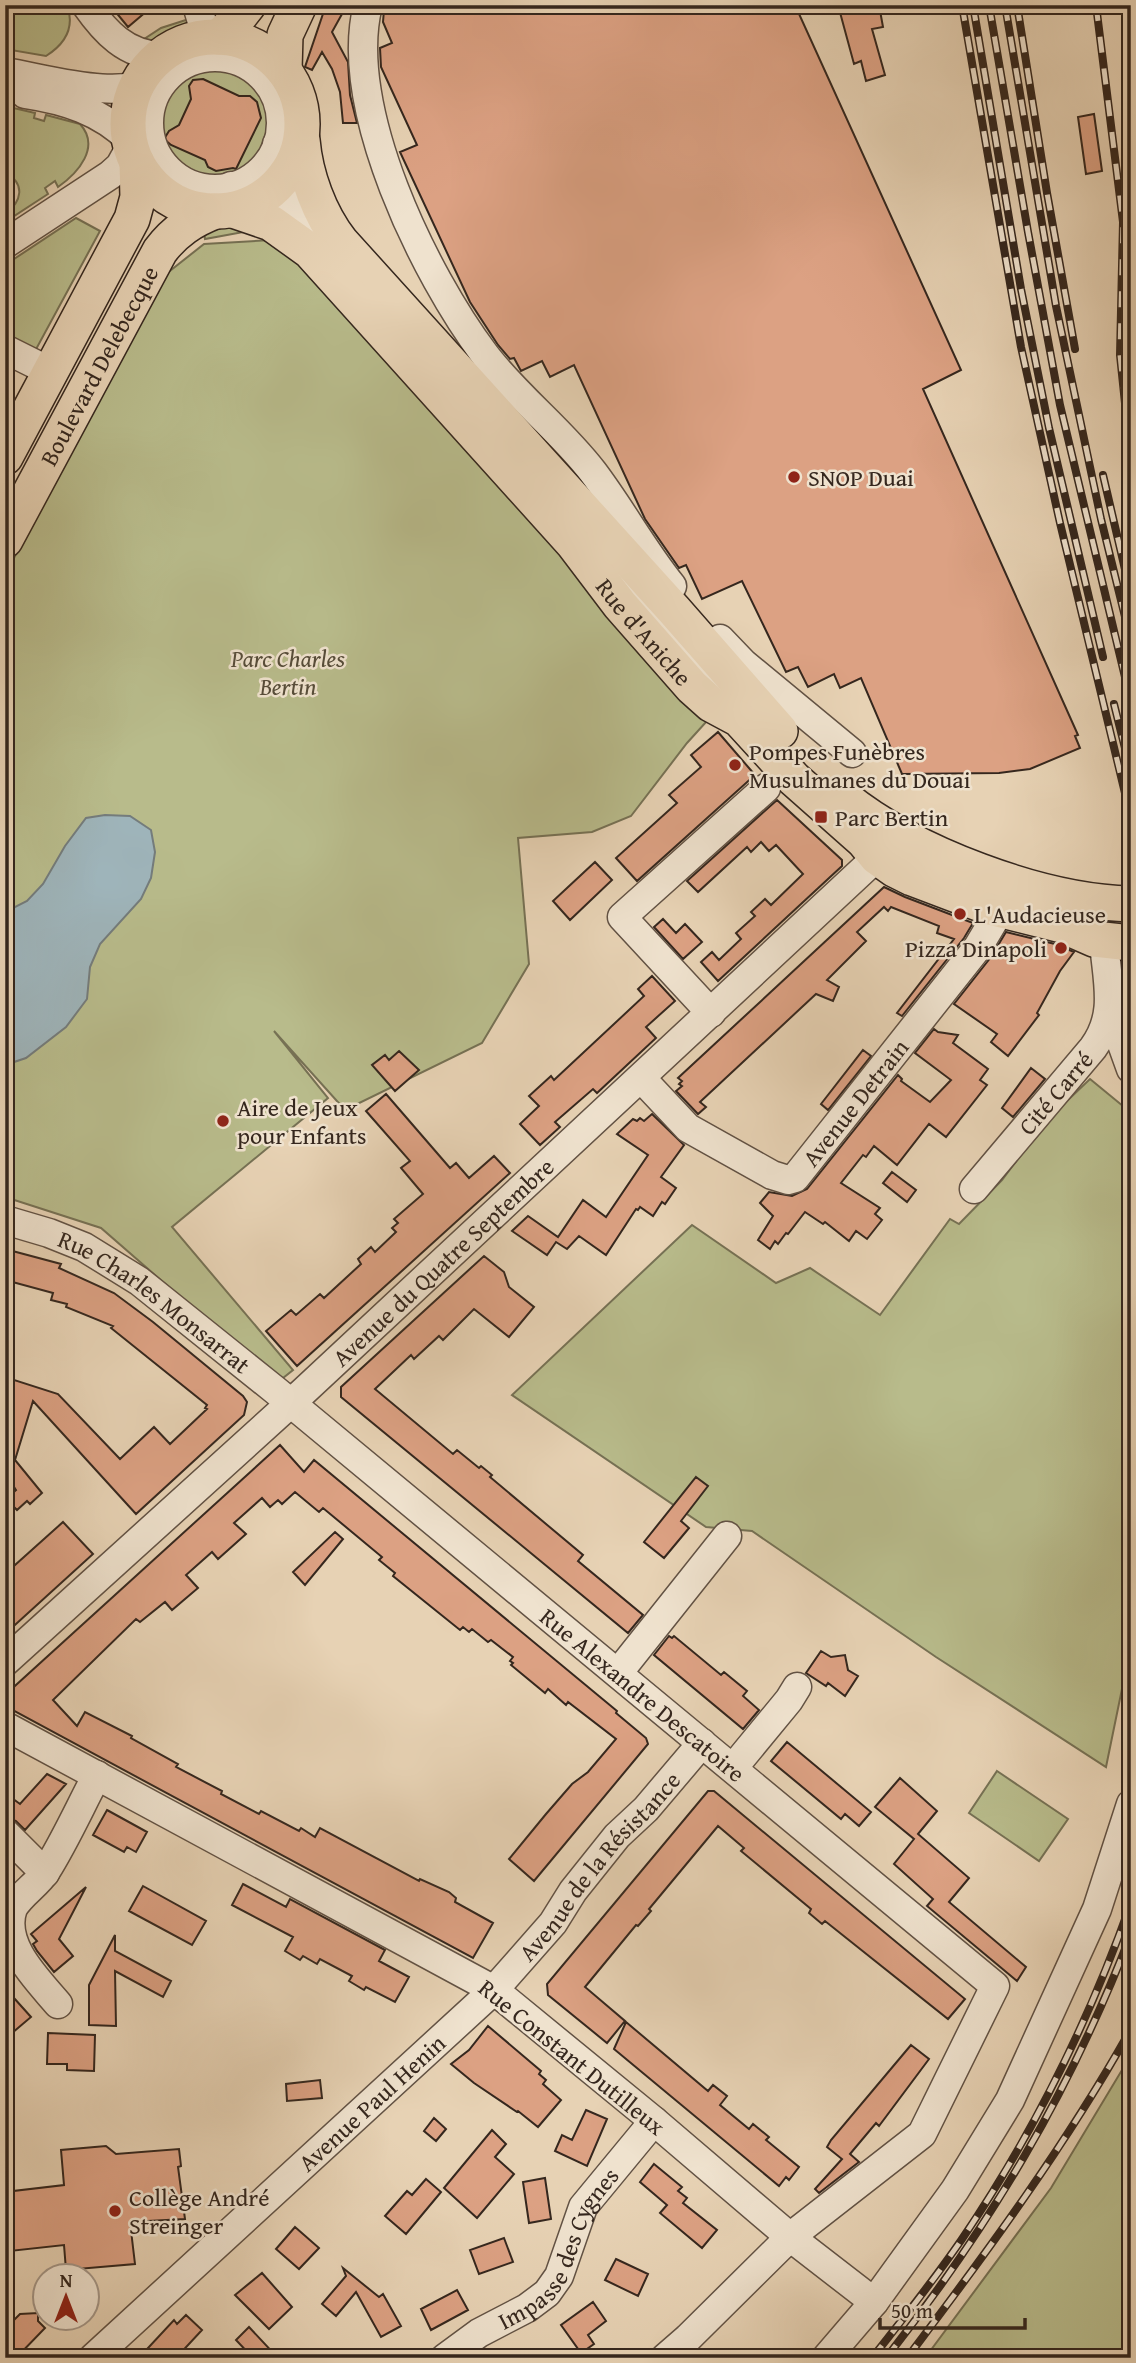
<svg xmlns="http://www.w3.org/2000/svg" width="1136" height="2363" viewBox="0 0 1136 2363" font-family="'Gentium Book Plus',serif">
<rect width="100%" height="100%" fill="#e7d2b4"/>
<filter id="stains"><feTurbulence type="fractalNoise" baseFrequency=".00286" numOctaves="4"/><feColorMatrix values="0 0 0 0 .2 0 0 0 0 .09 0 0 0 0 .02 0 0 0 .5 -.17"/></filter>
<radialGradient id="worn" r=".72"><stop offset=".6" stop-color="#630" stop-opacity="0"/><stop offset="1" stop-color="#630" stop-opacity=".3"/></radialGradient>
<path fill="#b8bb8b" stroke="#767154" stroke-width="2" d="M5 5H67C75 27 65 44 46 56L5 49Z
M192 18 190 27 155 45 138 43 161 28Z
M158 124a56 56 0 1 1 112 0a56 56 0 1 1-112 0Z
M5 106 35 113 34 118 44 121 46 115 80 124C101 147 78 173 58 187L55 181 45 188 48 194 8 220 5 215C22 201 26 184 5 172Z
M76 218 100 231 34 353 5 338V265Z
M232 225 249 231 205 239 204 233 219 226Z
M271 240 307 266 707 721 687 743 631 816 592 832 518 838 529 964 482 1043 345 1110 274 1031 328 1098 172 1227 293 1370 278 1382 101 1228 5 1197V575L161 278 204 244Z
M1090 1079 1129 1111 1131 1121V1645L1106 1767 936 1657 752 1531 706 1527 512 1395 692 1225 776 1283 810 1268 880 1315 950 1219 959 1224 1002 1180 1046 1121Z
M997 1771 1068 1819 1039 1861 969 1813Z
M1131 2055V2358H925L1051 2188Z"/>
<path fill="#9eb4ba" stroke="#747c7c" stroke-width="2" d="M105 815 130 816 151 830 155 852 151 878 141 899 100 944 90 967 87 999 66 1027 26 1058 5 1065V912L27 901 43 884 65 846 86 818Z"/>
<path fill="#dca183" stroke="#35271e" stroke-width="2" d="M110 5H154L128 27Z
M326 5H347L332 32 348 62 350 95 357 123H343L340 92 332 69 322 52 312 70 305 67Z
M397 5H795L961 370 923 389 1078 735 1075 736 1080 748 1030 769 999 773 902 774 861 678 840 688 834 674 808 687 798 667 786 672 742 581 702 599 686 565 679 568 645 519 574 365 550 377 542 361 521 371 514 358 510 359 498 345 470 302 400 152 417 145 381 67 380 48 392 43 383 22 384 10Z
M838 5H879L883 27 872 29 885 75 866 81 861 61 854 64Z
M203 79 239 96H250L257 102 261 118 236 169 233 168 216 171 208 167 205 160 171 145 164 139 169 131 179 125 191 99 189 86 193 80Z
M1094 114 1102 171 1086 174 1078 117Z
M718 732 755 775 637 881 616 858 677 803 669 795 701 767 691 755Z
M777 800 842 860V866L718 981 701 962 712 952 719 960 741 939 736 933 755 916 751 912 765 899 771 905 803 874 776 845 769 851 761 842 751 852 747 847 698 892 687 881Z
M595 862 612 880 570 920 553 901Z
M884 887 905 897 973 923 964 938 902 1016 897 1013 954 939 937 933 939 926 891 907 888 911 884 907 857 932 866 941 827 980 839 987 833 1001 816 994 700 1102 706 1107 698 1114 676 1091 682 1086 679 1084 682 1081 678 1078Z
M663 919 676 933 685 924 702 942 683 959 654 927Z
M1006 932 1055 944 1074 952 1060 971 1037 1013 1039 1015 1008 1056 991 1042 997 1034 954 1004 991 957Z
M652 976 675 1001 646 1027 656 1038 597 1093 593 1089 555 1122 560 1127 540 1145 520 1124 539 1106 529 1096 551 1076 554 1080 644 996 638 989Z
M934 1029 938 1032 958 1035 953 1043 988 1069 980 1080 987 1085 946 1137 929 1124 897 1165 874 1146 866 1157 863 1155 841 1183 880 1208 875 1214 882 1220 867 1239 856 1231 849 1241 825 1222 823 1224 805 1212 788 1234 786 1233 778 1244 775 1241 770 1249 758 1240 773 1216 760 1203 769 1192 792 1196 807 1189 898 1075 902 1079 901 1081 930 1102 951 1080 915 1053Z
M863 1050 871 1056 828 1110 821 1104Z
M399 1051 419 1070 395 1091 372 1065 385 1055 389 1060Z
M1031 1068 1045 1079 1013 1117 1002 1108Z
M386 1094 450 1168 456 1163 469 1178 494 1156 510 1173 297 1366 266 1331 291 1310 296 1315 320 1294 324 1298 361 1264 358 1259 371 1247 375 1252 396 1232 392 1228 398 1223 394 1219 423 1194 401 1168 410 1161 366 1111Z
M652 1114 684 1145 661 1177 676 1188 665 1204 662 1202 653 1216 640 1207 638 1210 636 1209 606 1255 579 1236 567 1249 556 1242 547 1255 512 1231 528 1216 558 1237 583 1200 606 1217 648 1155 617 1134 633 1119 637 1121 640 1118 644 1121Z
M892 1172 916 1190 907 1202 883 1183Z
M5 1249 61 1264 59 1268 114 1293 153 1322 243 1396 247 1402 244 1415 136 1514 33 1401 15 1460 42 1493 30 1504 27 1501 17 1510 6 1499 16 1490 9 1479 5 1478V1377L58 1394 120 1459 154 1427 170 1444 207 1409 205 1408 207 1405 111 1328 113 1326 66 1307 67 1304 51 1300 53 1293 5 1280Z
M484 1256 504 1272 509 1287 534 1307 509 1337 474 1309 443 1340 439 1336 414 1359 411 1355 375 1389 453 1454 457 1450 479 1468 481 1466 492 1475 490 1477 583 1555 578 1561 643 1615 628 1633 341 1397V1387Z
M280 1445 304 1472 314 1460 617 1711 616 1713 646 1738 648 1744 534 1881 509 1859 546 1814 572 1784 588 1772 616 1739 568 1702 566 1705 548 1689 545 1693 511 1665 513 1663 510 1661 513 1657 491 1640 488 1642 472 1629 469 1632 463 1627 460 1630 393 1576 395 1573 379 1560 382 1557 323 1508 319 1512 295 1492 282 1504 278 1500 270 1507 262 1498 234 1523 246 1534 218 1559 212 1552 186 1575 198 1588 172 1610 165 1602 140 1622 136 1619 53 1700 77 1726 85 1712 132 1736 131 1738 178 1764 176 1767 222 1791 221 1794 259 1814 261 1811 299 1831 301 1828 315 1837 320 1828 419 1881 420 1879 449 1892 456 1898 455 1902 493 1923 473 1958 5 1706V1695Z
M696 1477 708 1486 681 1521 689 1528 664 1558 644 1542Z
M63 1522 93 1554 5 1634V1574Z
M335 1532 343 1539 305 1585 293 1572Z
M669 1636 672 1638 674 1636 721 1675 724 1672 747 1691 743 1696 759 1710 743 1729 654 1655Z
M821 1651 831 1657 845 1655 848 1670 858 1676 845 1696 828 1683 826 1686 806 1673Z
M787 1742 871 1812 859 1826 845 1814 841 1819 771 1761Z
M47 1774 66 1784 25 1830 16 1821 5 1816V1793L20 1804Z
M900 1778 937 1811 918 1834 969 1878 949 1902 1026 1967 1017 1981 927 1906 933 1899 894 1864 914 1839 875 1807Z
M708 1791H714L965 1999 948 2019 825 1921 822 1924 809 1913 811 1909 741 1851 744 1848 718 1826 649 1909 651 1911 638 1926 636 1925 585 1987 625 2021 607 2043 548 1995 547 1984Z
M107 1810 147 1832 136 1852 127 1847 124 1852 93 1835Z
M243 1884 286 1907 290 1899 385 1950 379 1961 409 1977 395 2002 366 1987 364 1990 349 1981 352 1976 320 1959 317 1964 303 1956 300 1960 285 1951 293 1937 232 1905Z
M143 1886 206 1921 192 1945 129 1911Z
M86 1887 59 1939 73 1956 54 1972 37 1951 33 1944 37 1941 31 1934Z
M115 1935V1951L171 1981 163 1997 115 1971 116 2026 89 2025V1985Z
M5 1988 31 2017 5 2039Z
M626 2022 708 2091 713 2085 727 2096 720 2105 749 2129 753 2124 769 2137 766 2140 799 2167 789 2180 786 2177 779 2186 614 2049Z
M488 2026 541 2071 539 2074 546 2080 543 2084 561 2100 538 2127 518 2111 517 2112 474 2083 451 2064 469 2050Z
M48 2033 95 2035 94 2071 67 2070V2064H47Z
M911 2045 929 2059 879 2126 876 2123 850 2154 859 2162 819 2193 815 2189 842 2159 827 2147 831 2140Z
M320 2080 322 2098 287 2101 286 2084Z
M586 2110 607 2119 587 2166 555 2151 562 2135 572 2140Z
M434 2118 446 2129 436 2141 424 2131Z
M492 2130 506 2144 495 2157 514 2174 477 2218 444 2188Z
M106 2146 116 2154 179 2149 181 2166 178 2167 185 2219 130 2222 135 2264 66 2270 64 2245 10 2251 9 2245 5 2246V2192L64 2185 61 2150Z
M654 2164 682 2187 678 2191 687 2198 683 2203 717 2230 702 2248 660 2213 667 2205 640 2182Z
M545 2178 551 2219 529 2223 523 2182Z
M426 2179 441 2192 406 2234 385 2216 407 2191 412 2195Z
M295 2227 319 2248 299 2269 276 2249Z
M504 2238 513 2262 479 2274 470 2250Z
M616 2259 648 2274 638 2296 605 2280Z
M343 2268 379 2297 383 2294 401 2326 381 2337 356 2292 336 2316 322 2304 346 2276Z
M262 2273 292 2307 269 2329 235 2295Z
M457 2290 468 2310 431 2330 421 2309Z
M593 2302 606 2321 588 2335 594 2344 581 2353 561 2325Z
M38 2313V2321L45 2328 16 2358H5V2329L20 2314Z
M186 2315 202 2330 176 2358H158L148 2348 174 2320 177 2324Z
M249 2327 278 2358H253L236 2340Z"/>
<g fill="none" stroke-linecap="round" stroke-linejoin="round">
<defs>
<g id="minor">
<path d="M86 5C105 32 126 55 161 56"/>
<path d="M197 5 202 22 211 37"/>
<path d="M368 5C342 107 424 274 485 355 517 397 561 430 593 472 621 509 643 550 672 586"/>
<circle cx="215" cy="123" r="66"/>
<path d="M5 72C57 81 116 101 166 78"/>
<path d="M25 94C65 100 101 111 130 140"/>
<path d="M277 144C282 195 298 209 331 246"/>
<path d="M231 186 264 196 298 222"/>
<path d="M5 244 110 175 120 166 131 146"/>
<path d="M5 349 51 372"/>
<path d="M607 556C643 609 688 657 735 701"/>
<path d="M720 639 743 663 852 753"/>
<path d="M1109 1008 1131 1069"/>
<path d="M711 1013 622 917 766 788"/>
<path id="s1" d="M642 1079 688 1128 772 1175 788 1180 795 1178 978 947 1000 910"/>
<path id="s2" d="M974 1189 1093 1048C1118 1014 1107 982 1104 942"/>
<path id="s3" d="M5 1220 49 1233 84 1247 139 1281 275 1390 995 1986 922 2134 790 2237 654 2121 494 1990 5 1726"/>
<path id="s4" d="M5 1662 303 1392 877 857"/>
<path d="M618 1673 727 1536"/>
<path d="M733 1768 789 1700 797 1687"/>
<path d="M5 1833 45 1873"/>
<path d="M58 2004C37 1979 0 1944 13 1908 21 1894 37 1885 46 1871 65 1841 80 1807 97 1775"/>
<path id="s5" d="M93 2358 494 1990 553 1923 573 1891 617 1836 646 1809 702 1743"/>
<path id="s6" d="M445 2358 479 2333 527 2308 547 2293 559 2276 583 2207 654 2121"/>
<path d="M665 2358 688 2338 790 2237 874 2302"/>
<path d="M826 2358 874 2302 955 2190 1010 2100 1097 1909 1131 1804"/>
</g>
<g id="major">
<circle cx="215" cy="124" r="87"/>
<path d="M219 37 237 19 248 5"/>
<path d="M284 70 285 35 299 5"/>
<path d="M302 140C305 175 319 214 341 242L674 610 780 731"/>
<path id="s7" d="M233 210 271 223 310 251 573 543 620 605 692 687 711 704 739 719 794 779 864 841 877 857 894 869 912 878 986 906 1062 925 1094 939 1131 943"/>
<path d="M5 457 132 219 138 197 137 163"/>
<path id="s8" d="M5 540 160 251C175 231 192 220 215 211"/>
<path d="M843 797C913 854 1041 902 1131 904"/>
</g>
</defs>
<use href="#minor" stroke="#625244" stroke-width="31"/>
<use href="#major" stroke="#35271e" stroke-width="38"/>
<use href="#minor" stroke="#efe2ce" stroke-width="28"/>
<use href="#major" stroke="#e7d2b4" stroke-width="35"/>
<defs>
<path id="rail" d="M962 5 1021 347 1060 523 1131 818
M973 5 1021 289 1049 428 1103 657
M989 5 1028 232 1060 405 1131 702
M1005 5 1056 306 1101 519 1131 641
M1017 5 1047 193 1075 349
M1096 5 1123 222 1120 355 1131 461
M1103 475 1131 595
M1114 704 1131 772
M872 2358C903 2319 934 2280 962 2239 1032 2136 1089 2021 1131 1903
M886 2358C990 2226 1070 2092 1131 1934
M907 2358C987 2252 1066 2145 1131 2029"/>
</defs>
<use href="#rail" stroke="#35271e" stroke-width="8"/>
<use href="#rail" stroke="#efe2ce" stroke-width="5" stroke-dasharray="16" stroke-linecap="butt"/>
</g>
<g fill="#8f2418" stroke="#efe2ce" stroke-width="2.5">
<circle cx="794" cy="477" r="7"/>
<circle cx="735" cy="765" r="7"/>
<rect x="814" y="810" width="14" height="14" rx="3.5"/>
<circle cx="960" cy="914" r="7"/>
<circle cx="1061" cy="948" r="7"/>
<circle cx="223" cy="1121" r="7"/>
<circle cx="115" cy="2211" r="7"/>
</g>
<g text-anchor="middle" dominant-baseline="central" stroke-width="5" stroke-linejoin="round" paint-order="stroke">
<g font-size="24" fill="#35271e" stroke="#efe2ce">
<text stroke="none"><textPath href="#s8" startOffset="198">Boulevard Delebecque</textPath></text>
<text stroke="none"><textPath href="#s7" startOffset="595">Rue d'Aniche</textPath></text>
<text stroke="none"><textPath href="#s2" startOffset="126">Cité Carré</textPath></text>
<text stroke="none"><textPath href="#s1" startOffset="284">Avenue Detrain</textPath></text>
<text stroke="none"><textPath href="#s4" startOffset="593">Avenue du Quatre Septembre</textPath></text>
<text stroke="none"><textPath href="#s3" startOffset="172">Rue Charles Monsarrat</textPath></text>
<text stroke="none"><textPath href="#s3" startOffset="800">Rue Alexandre Descatoire</textPath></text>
<text stroke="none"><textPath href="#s5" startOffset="707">Avenue de la Résistance</textPath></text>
<text transform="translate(572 2057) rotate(39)">Rue Constant Dutilleux</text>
<text stroke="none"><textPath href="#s5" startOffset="378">Avenue Paul Henin</textPath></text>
<text stroke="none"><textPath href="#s6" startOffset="164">Impasse des Cygnes</textPath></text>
</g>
<g font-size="24" fill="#35271e" stroke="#efe2ce" text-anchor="start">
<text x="808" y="477">SNOP Duai</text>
<text x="749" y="751">Pompes Funèbres<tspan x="749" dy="28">Musulmanes du Douai</tspan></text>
<text x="835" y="817">Parc Bertin</text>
<text x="974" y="914">L'Audacieuse</text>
<text x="1047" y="948" text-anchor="end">Pizza Dinapoli</text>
<text x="237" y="1107">Aire de Jeux<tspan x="237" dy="28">pour Enfants</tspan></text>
<text x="129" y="2197">Collège André<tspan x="129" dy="28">Streinger</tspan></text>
</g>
<g font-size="24" font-style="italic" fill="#564c39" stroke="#efe2ce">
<text x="288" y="658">Parc Charles<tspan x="288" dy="28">Bertin</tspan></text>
</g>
</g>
<rect width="1136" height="2363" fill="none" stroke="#e7d2b4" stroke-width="28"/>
<rect x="7" y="7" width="1122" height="2349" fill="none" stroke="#35271e" stroke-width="3.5"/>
<rect x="14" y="14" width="1108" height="2335" fill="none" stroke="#35271e" stroke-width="2"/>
<g transform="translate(66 2297)"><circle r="33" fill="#efe2ce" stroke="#a59788" stroke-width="2"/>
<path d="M0-5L12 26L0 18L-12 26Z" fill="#8f2418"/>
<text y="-10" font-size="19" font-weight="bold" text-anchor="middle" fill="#35271e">N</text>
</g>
<path d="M880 2318v10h145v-10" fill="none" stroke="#35271e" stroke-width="3.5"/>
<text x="891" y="2318" font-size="21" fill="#35271e" stroke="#efe2ce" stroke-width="5" paint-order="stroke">50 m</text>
<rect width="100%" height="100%" filter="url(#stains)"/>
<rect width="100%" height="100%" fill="url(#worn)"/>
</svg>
